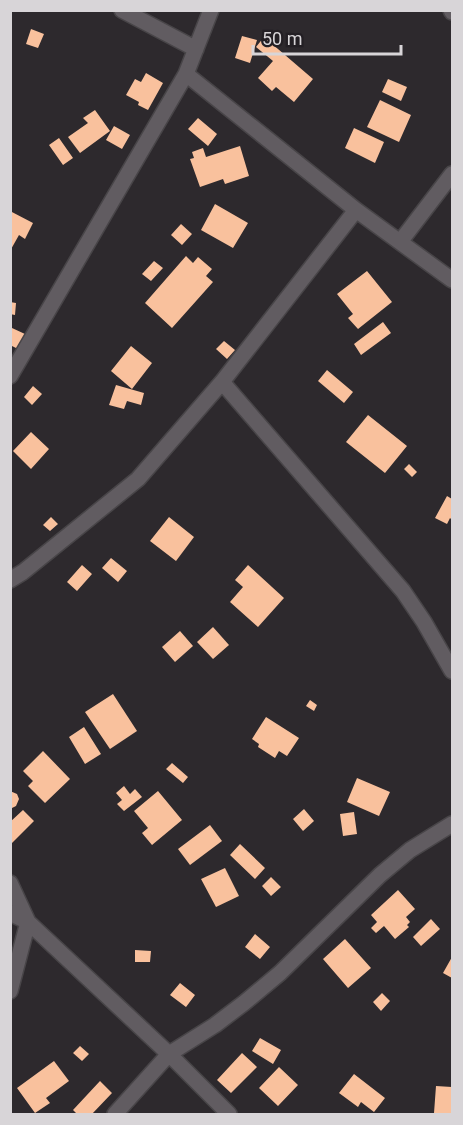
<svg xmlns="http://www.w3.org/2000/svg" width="463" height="1125" viewBox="0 0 463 1125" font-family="Roboto,sans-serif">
<rect width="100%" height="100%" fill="#2d292d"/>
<path fill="#f9c19d" d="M31 29 44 34 38 48 26 44Z
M242 36 257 40 250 63 235 58Z
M264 37 313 79 294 102 276 87 272 91 258 78 273 61 256 47Z
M146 73 163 83 148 110 138 105 139 102 126 95 135 79 141 82Z
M388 79 407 87 401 101 382 92Z
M380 100 411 115 399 142 367 127Z
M95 110 110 131 80 153 68 137 88 123 83 118Z
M198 118 217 134 208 146 188 129Z
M114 126 130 135 122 149 106 140Z
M354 128 384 142 375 163 345 148Z
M59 138 73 158 63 165 49 145Z
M240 146 249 176 225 184 223 179 200 187 190 159 194 158 192 152 203 148 206 157Z
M215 204 248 223 233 248 201 230Z
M10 211 33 223 25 239 19 235 10 251Z
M181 224 192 234 182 245 171 235Z
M186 256 193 263 198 257 212 269 206 276 213 282 172 328 145 303Z
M154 261 163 268 151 281 142 274Z
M367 271 392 302 358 329 348 318 353 314 337 294Z
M10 302 16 303 15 315 10 314Z
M383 322 391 333 361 355 354 344Z
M12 328 25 334 18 349 10 345Z
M224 341 235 350 227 359 216 349Z
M131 346 152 363 132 389 111 371Z
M327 370 353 392 344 403 318 381Z
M116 385 144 393 141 405 127 401 124 409 109 405Z
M33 386 42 394 32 405 24 397Z
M368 415 407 446 385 473 346 442Z
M31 432 49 449 31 469 13 451Z
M409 464 417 472 412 477 404 469Z
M447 496 452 499V520L450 518 447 524 435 518Z
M51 517 58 524 50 531 43 525Z
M169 517 194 537 176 561 150 541Z
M111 558 127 571 118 582 102 568Z
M82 565 92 574 77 591 67 582Z
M248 565 284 598 258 627 230 602 243 587 235 580Z
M213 627 229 645 213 659 197 642Z
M180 631 193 646 175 662 162 647Z
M113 694 137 731 110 749 85 712Z
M310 700 317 705 314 711 306 706Z
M266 717 299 738 287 756 279 751 275 758 258 747 259 744 252 739Z
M84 727 101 754 85 764 69 737Z
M43 751 70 779 45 803 28 786 33 781 23 771Z
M172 763 188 777 183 783 166 769Z
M357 778 390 792 379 816 347 802Z
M124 786 130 794 135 789 142 797 124 811 117 804 122 800 116 793Z
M10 791 17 794 19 799 16 806 10 809Z
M158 791 182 820 152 845 142 833 148 828 134 811Z
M304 809 314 821 303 831 293 819Z
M23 810 34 821 10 845V822Z
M354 812 357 834 343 836 340 814Z
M210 825 222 841 190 865 178 849Z
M240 844 265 868 255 879 230 855Z
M225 868 239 896 216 907 201 879Z
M271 877 281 887 271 896 262 886Z
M398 890 415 909 406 917 410 922 407 925 409 927 395 939 384 926 376 933 371 928 377 922 371 915Z
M431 919 440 929 421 946 413 937Z
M255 934 270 947 260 959 245 947Z
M345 939 371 968 348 988 323 959Z
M135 950 151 951 150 962H135Z
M452 957V978L443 973Z
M180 983 195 995 186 1007 170 995Z
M382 993 390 1001 381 1011 373 1002Z
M260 1038 281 1050 273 1064 252 1051Z
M80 1046 89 1054 82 1061 73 1053Z
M242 1053 257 1067 231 1093 217 1080Z
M54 1061 69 1081 46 1098 50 1103 35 1113 17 1088Z
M279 1067 298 1085 278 1106 259 1088Z
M354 1074 385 1098 374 1112 361 1102 358 1107 339 1093Z
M100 1081 112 1093 92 1114H77L73 1110Z
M436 1086 452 1087V1114L434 1113Z"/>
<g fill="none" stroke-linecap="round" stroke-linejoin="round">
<defs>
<path id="minor" d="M122 10 196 49
M451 10 452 12
M186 74 356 210 452 280
M400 242 452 174
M10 376 186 74 211 10
M222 382 403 591 424 622 452 671
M10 580 23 572 138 479 222 382 356 210
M10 883 28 922 10 991
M10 913 28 922 169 1054 229 1114
M115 1114 169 1054 215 1025 244 1003 280 973 380 875 410 850 452 824"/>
</defs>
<use href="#minor" stroke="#484548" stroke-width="18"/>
<use href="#minor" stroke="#615c61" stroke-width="15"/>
</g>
<rect width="463" height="1125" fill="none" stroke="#d8d5d8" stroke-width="24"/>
<path d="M253 45v9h148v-9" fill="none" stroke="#d8d5d8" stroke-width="3"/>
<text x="262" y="45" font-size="18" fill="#d8d5d8" stroke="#231f24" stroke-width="4.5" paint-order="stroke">50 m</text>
</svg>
